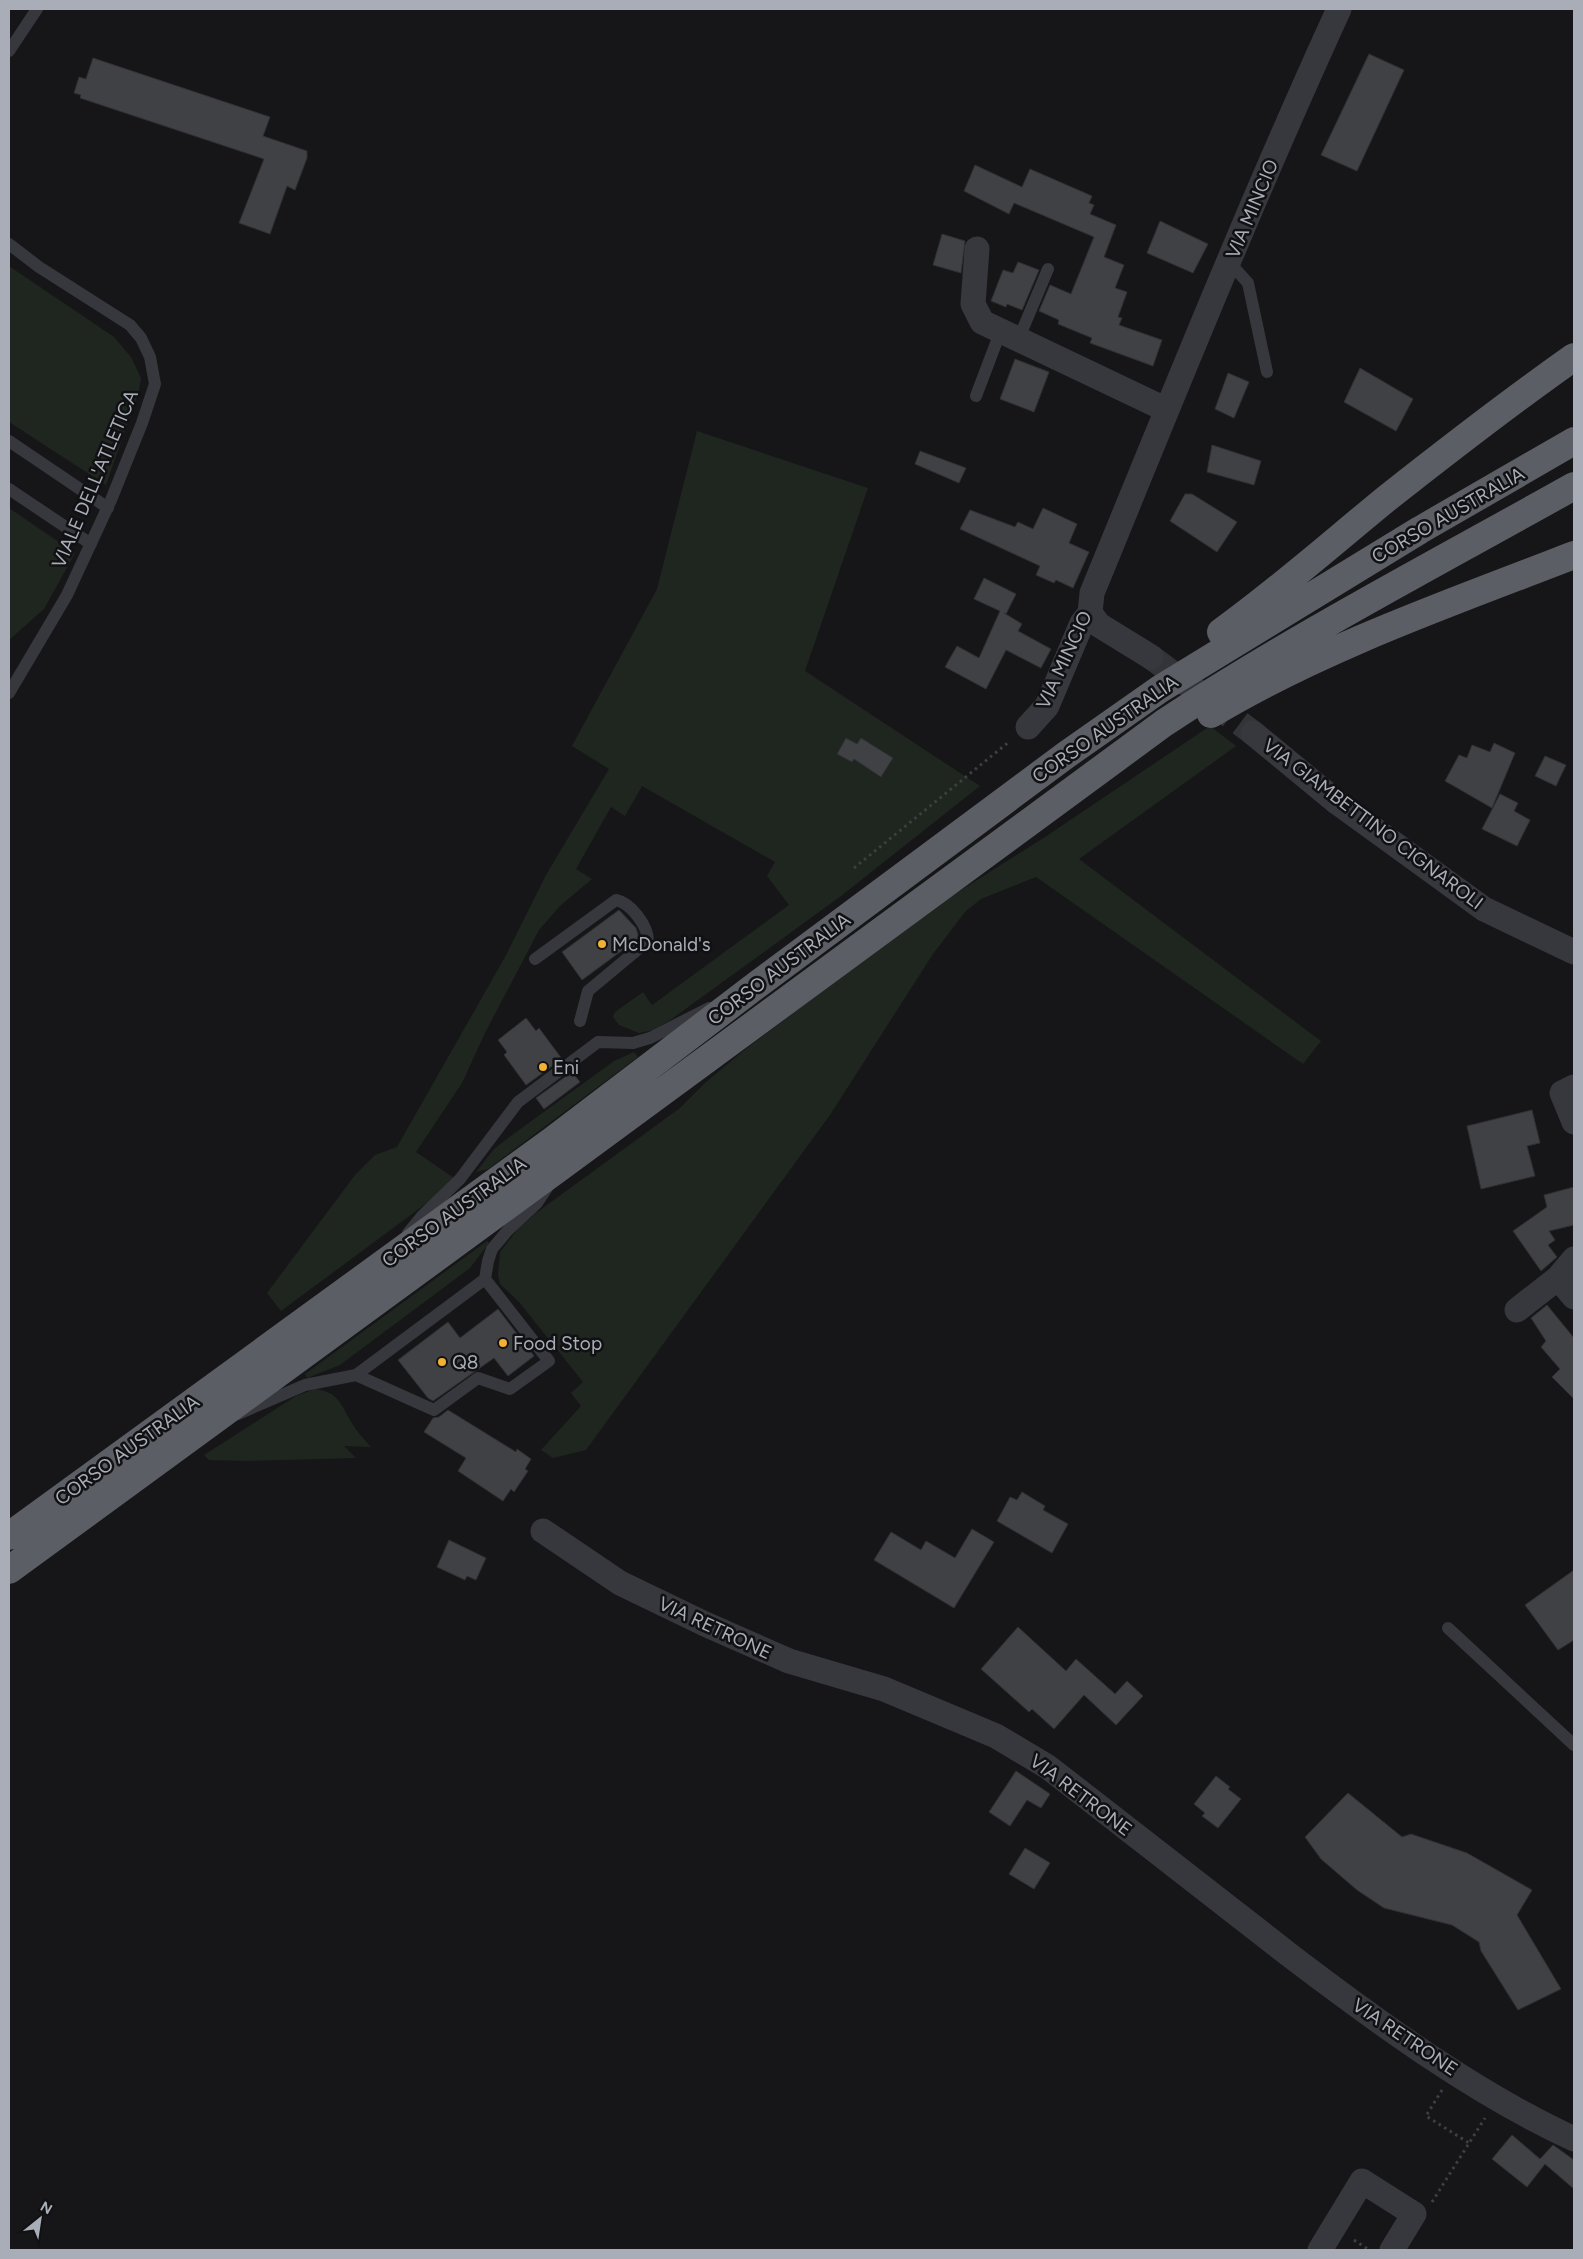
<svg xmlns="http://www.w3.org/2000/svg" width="1583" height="2259" viewBox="0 0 1583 2259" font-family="Figtree,sans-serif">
<rect width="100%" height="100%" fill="#161618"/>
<path fill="#1e261f" d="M9 266 114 337 131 357 141 378 139 391 106 485 9 422Z
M697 431 868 488 805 671 980 786 841 896 669 1021 653 1030 639 1033 619 1025 613 1017 615 1012 643 992 652 1005 789 905 767 876 775 862 642 786 625 816 611 807 576 869 592 879 560 906 539 930 485 1033 462 1083 416 1152 454 1178 435 1197 281 1311 267 1293 355 1175 375 1155 397 1147 505 957 546 875 609 769 572 746 657 589Z
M9 508 75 553 44 609 9 640Z
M1210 726 1236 746 1079 859 1321 1041 1303 1064 1036 877 981 899 965 912 933 954 830 1115 586 1450 553 1458 541 1450 581 1406 571 1393 583 1382 519 1302 500 1284 498 1275 500 1252 518 1229 536 1213 680 1108 706 1082 747 1048 936 906 1045 837Z
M634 1052 638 1057 488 1169 476 1172 494 1149 504 1141 614 1061Z
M487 1241 489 1243 470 1268 340 1365 307 1378 305 1374Z
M315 1389C340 1392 341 1406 353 1425 358 1433 365 1440 371 1447L344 1446 356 1458 247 1461 209 1460 204 1455 296 1396Z"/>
<path fill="#404145" stroke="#303034" d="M1369 54 1404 70 1357 171 1321 155Z
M93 58 270 117 263 136 307 151V158L295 190 287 186 270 234 239 223 264 159 80 98 81 95 74 93 79 77 86 79Z
M975 165 1022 187 1030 169 1092 196 1089 203 1094 205 1090 214 1116 225 1104 257 1124 265 1115 288 1127 292 1118 317 1122 318 1119 325 1162 340 1153 366 1090 343 1092 338 1058 324 1059 320 1039 311 1050 285 1071 294 1094 237 1014 203 1009 214 964 191Z
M1160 221 1208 244 1193 273 1147 253Z
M942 234 965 241 961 273 933 265Z
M1018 262 1039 270 1022 310 1007 304 1006 307 991 301 1003 270 1013 273Z
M1015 359 1049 372 1034 412 1000 399Z
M1360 368 1413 399 1396 431 1344 402Z
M1228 373 1249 382 1234 418 1215 409Z
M1212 445 1261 461 1254 485 1207 472Z
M920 451 966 468 959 483 915 464Z
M1185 494H1192L1237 522 1217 552 1170 521Z
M1043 508 1077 524 1069 543 1089 552 1073 588 1056 580 1054 583 1036 575 1040 566 960 529 970 510 1015 527 1018 522 1033 529Z
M984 578 1016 594 1006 614 1004 613 1022 624 1018 631 1051 649 1041 668 1006 650 986 689 945 667 957 646 979 658 1000 611 974 599Z
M846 738 857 744 861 738 893 758 881 777 854 759 852 762 837 754Z
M1494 743 1515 753 1492 808 1445 781 1459 755 1467 758 1472 745 1490 752Z
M1545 756 1566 765 1556 786 1535 776Z
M1500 794 1518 803 1514 811 1530 820 1517 846 1482 829Z
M619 910 636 928 639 938 582 980 562 952Z
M526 1018 536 1031 539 1028 562 1059 526 1085 504 1055 507 1052 498 1040Z
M572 1072 580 1082 544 1109 536 1098Z
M1532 1110 1540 1143 1527 1146 1535 1176 1481 1189 1467 1126Z
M1574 1187V1225L1549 1231 1555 1240 1548 1245 1557 1257 1541 1271 1513 1231 1547 1207 1544 1195Z
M1547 1305 1574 1338V1399L1552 1377 1560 1369 1541 1347 1546 1341 1531 1318Z
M498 1309 534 1356 508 1376 494 1358 433 1401 428 1398 398 1360 448 1322 460 1338Z
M448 1410 516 1452 517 1449 531 1459 525 1469 528 1471 514 1492 511 1489 503 1501 458 1471 466 1458 424 1432 433 1418 439 1417Z
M1022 1492 1045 1506 1043 1510 1068 1524 1052 1553 997 1521 1010 1497 1017 1500Z
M972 1529 994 1542 954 1608 874 1560 891 1532 921 1550 926 1541 955 1558Z
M449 1540 486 1558 476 1580 467 1576 465 1580 437 1567Z
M1574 1570V1640L1558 1650 1525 1605Z
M1018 1627 1066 1671 1076 1659 1115 1694 1127 1681 1143 1696 1116 1725 1084 1695 1054 1729 1032 1709 1029 1712 981 1669Z
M1016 1771 1050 1794 1041 1808 1027 1800 1010 1826 989 1812Z
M1216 1776 1230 1787 1228 1789 1241 1799 1218 1828 1202 1816 1205 1813 1194 1804Z
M1348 1793 1402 1837 1411 1834 1467 1853 1532 1890 1517 1915 1561 1989 1518 2010 1481 1951 1479 1942 1452 1925 1384 1908 1357 1890 1321 1859 1305 1837Z
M1025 1848 1050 1863 1034 1889 1009 1874Z
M1512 2135 1540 2159 1553 2145 1574 2160V2189L1545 2164 1527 2187 1492 2159Z"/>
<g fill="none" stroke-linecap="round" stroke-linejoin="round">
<path stroke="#333438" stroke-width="25" stroke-dasharray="25 12" stroke-linecap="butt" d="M1151 657 1253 733"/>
<path stroke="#3d3f44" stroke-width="3" stroke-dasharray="2.5 4" stroke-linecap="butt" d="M854 868 1010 741
M1442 2090 1426 2116 1469 2143
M1432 2202 1485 2118
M1354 2240 1369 2250"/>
<path stroke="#37383d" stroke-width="12" d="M9 51 37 9
M9 244 39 267 130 325 141 338 150 357 155 384 142 423 111 500 67 595 9 693
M1229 262 1248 283 1267 372
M1019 338 1048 269
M976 396 1001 330
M9 441 108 508
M9 489 91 544
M535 959 616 900C631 903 648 926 648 941L588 991 580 1021
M408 1233 422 1216 460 1179 518 1102 598 1042 633 1043 650 1038 709 1008
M356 1375 434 1410 478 1378 510 1389 549 1361 485 1279
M238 1414 305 1385 356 1375 485 1279 488 1261 492 1249 508 1230 537 1203 549 1185
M1448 1628 1574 1745"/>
<path stroke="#37383d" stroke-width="25" d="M977 249 973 304 982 322 1167 410
M1090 613 1099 625 1151 657
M1028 727 1047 706 1082 623 1090 613 1092 593C1172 398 1251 201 1339 9
M1253 733 1338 803 1484 909 1574 952
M1574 1087 1562 1093 1574 1122
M1558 1278 1574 1297
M1517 1310 1558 1278 1574 1259
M543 1531 620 1583 705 1624 789 1661 884 1689 996 1736 1048 1767C1129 1830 1210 1894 1292 1957 1379 2023 1476 2094 1574 2139
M1320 2250 1362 2181 1414 2214 1392 2250"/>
<path stroke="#5b5e65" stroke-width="28" d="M1221 632C1278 591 1331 544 1386 499 1448 450 1510 402 1574 357
M1211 714C1323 647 1453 602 1574 555
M9 1536 553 1140 758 984 1066 755 1160 689 1420 530 1574 441
M9 1570 563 1165 1164 723C1296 636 1437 563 1574 486"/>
</g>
<g fill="#f2b134" stroke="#111113" stroke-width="2">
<circle cx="602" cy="944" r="5"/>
<circle cx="543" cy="1067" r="5"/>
<circle cx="503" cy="1343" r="5"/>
<circle cx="442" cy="1362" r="5"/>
</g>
<g text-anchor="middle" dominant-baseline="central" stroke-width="5" stroke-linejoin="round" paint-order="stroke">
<g font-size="19" fill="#a8adb8" stroke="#111113">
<text transform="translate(1252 209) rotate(-67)">VIA MINCIO</text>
<text transform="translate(95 479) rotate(-67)">VIALE DELL'ATLETICA</text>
<text transform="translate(1448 515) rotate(-30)">CORSO AUSTRALIA</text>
<text transform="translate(1064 660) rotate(-65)">VIA MINCIO</text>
<text transform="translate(1105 729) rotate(-35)">CORSO AUSTRALIA</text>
<text transform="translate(1373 824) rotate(37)">VIA GIAMBETTINO CIGNAROLI</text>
<text transform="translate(779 969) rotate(-37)">CORSO AUSTRALIA</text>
<text transform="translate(454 1212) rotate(-36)">CORSO AUSTRALIA</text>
<text transform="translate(127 1450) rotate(-36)">CORSO AUSTRALIA</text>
<text transform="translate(715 1628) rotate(25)">VIA RETRONE</text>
<text transform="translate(1081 1795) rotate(37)">VIA RETRONE</text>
<text transform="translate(1405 2037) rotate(34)">VIA RETRONE</text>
</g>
<g font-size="19" fill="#a8adb8" stroke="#111113" text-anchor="start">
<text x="612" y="944">McDonald's</text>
<text x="553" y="1067">Eni</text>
<text x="513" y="1343">Food Stop</text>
<text x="452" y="1362">Q8</text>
</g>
</g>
<rect width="1583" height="2259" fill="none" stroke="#a8adb8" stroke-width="20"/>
<g transform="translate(40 2219) rotate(30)" stroke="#111113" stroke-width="4" paint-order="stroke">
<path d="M0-4L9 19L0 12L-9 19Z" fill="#a8adb8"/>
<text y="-8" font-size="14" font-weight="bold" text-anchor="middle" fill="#a8adb8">N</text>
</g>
</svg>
